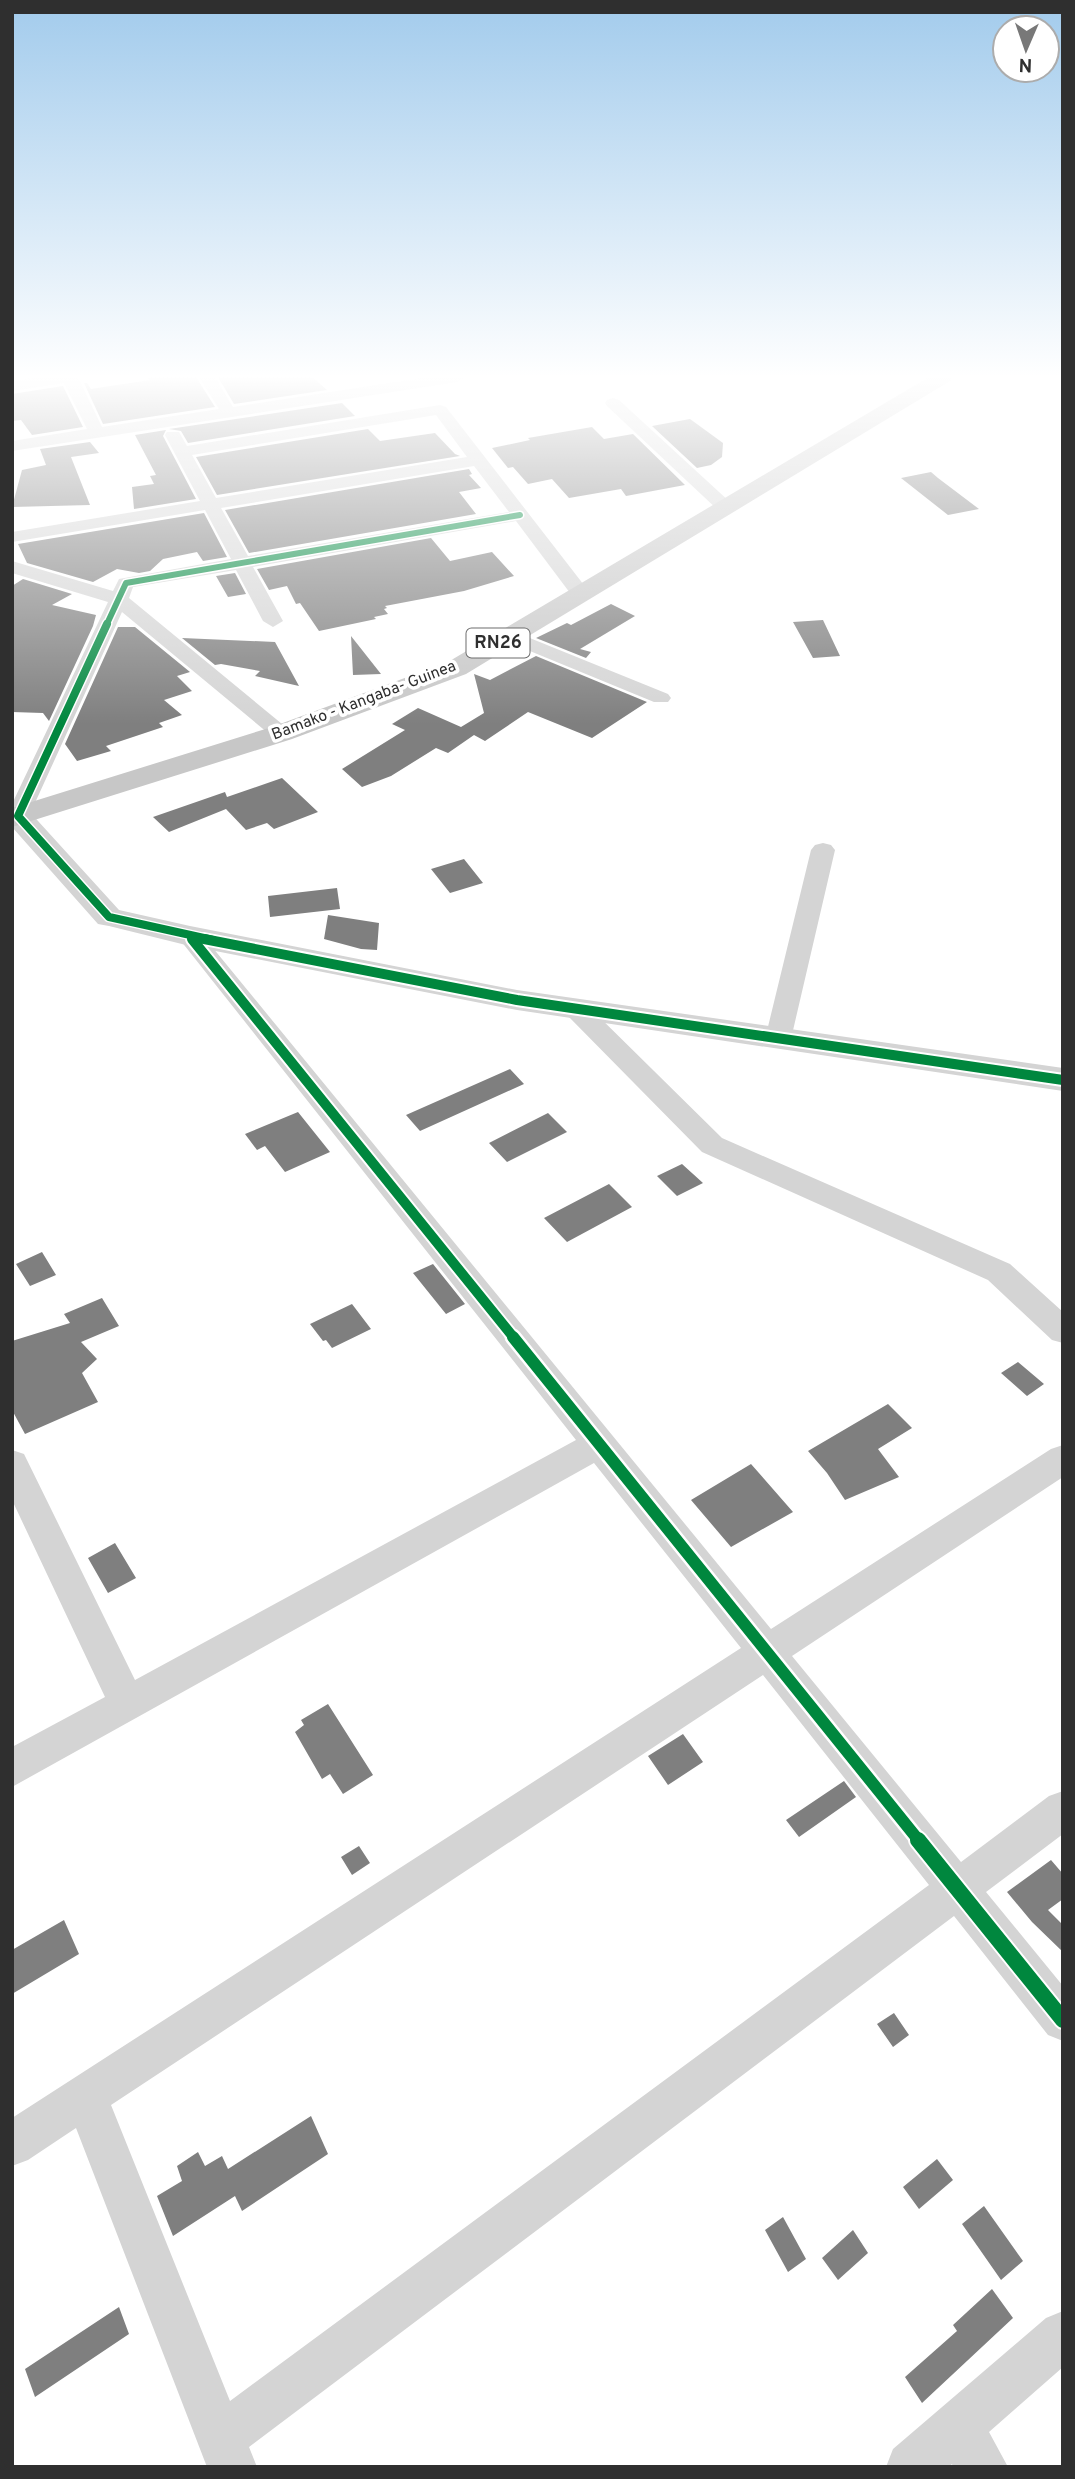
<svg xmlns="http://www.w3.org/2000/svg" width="1075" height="2479" viewBox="0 0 1075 2479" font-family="Overpass,sans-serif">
<rect width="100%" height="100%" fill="#fff"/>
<path fill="#7f7f7f" d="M148 377H196L215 407 103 424 84 383H87L91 389 150 380Z
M218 377H312L327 390 234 404Z
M63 386 83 427 32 435 21 420 12 421V394Z
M342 403 355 416 188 443 181 431 169 429Z
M690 419 723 443 722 457 711 465 697 468 652 426Z
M592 427 604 439 633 434 685 485 626 496 621 489 569 498 552 479 528 484 513 467 508 468 492 448 530 440 528 438Z
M368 429 380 441 435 433 455 454 460 456 217 495 196 457Z
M166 430 163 436 196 499 134 509 132 487 154 484 150 476 156 475 135 435Z
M90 442 99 453 71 457 90 505 12 507 22 470 46 465 40 449Z
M469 469 472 474 469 475 481 488 459 492 476 514 249 553 225 510Z
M931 472 938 478 979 509 948 515 901 478Z
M204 513 227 557 203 561 197 552 163 559 150 571 139 573 117 569 93 582 27 563 18 544Z
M431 538 450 561 492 552 514 576 464 591 385 606 387 608 384 609 388 614 374 617 376 619 319 631 300 603 296 604 287 586 269 590 257 569Z
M235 573 246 594 228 597 216 576Z
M23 579 72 594 52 605 96 615 93 626 49 721 43 713 12 712V586Z
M611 604 635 616 580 649 591 652 586 658 536 638 567 623 571 625Z
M823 620 840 656 813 658 793 622Z
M118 627H135L190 672 177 676 192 691 164 700 182 715 159 723 163 727 106 746 111 751 77 761 65 744Z
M351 636 381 674 353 675Z
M182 638 275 642 299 686 255 676 260 671 221 664 215 665Z
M536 656 647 702 592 738 528 712 485 741 474 735 448 753 436 748 391 776 362 787 342 769 405 730 392 724 418 708 461 727 484 713 474 674 490 680Z
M282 778 318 812 274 829 267 823 246 830 226 809 169 832 153 817 225 792 227 797Z
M464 859 483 883 450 893 431 869Z
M337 888 340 909 270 917 268 896Z
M328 915 379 923 377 950 361 949 324 939Z
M510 1069 524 1084 420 1131 406 1115Z
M298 1112 330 1152 285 1172 265 1146 257 1150 245 1134Z
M548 1113 567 1132 507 1162 489 1143Z
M682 1164 703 1183 677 1196 657 1176Z
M609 1184 632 1207 567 1242 544 1218Z
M42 1252 56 1275 30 1286 16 1264Z
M433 1264 465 1304 446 1314 413 1273Z
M102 1298 119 1326 81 1342 97 1359 82 1373 98 1402 25 1434 12 1410V1341L70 1323 64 1314Z
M352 1304 371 1329 332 1348 326 1340 323 1341 310 1324Z
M1018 1362 1044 1384 1027 1396 1001 1373Z
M888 1404 912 1428 878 1449 899 1477 845 1500 827 1473 808 1451Z
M751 1464 793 1512 731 1547 691 1500Z
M115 1543 136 1578 108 1593 88 1558Z
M328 1704 373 1775 343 1794 330 1774 322 1779 295 1732 304 1725 301 1720Z
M683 1734 703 1762 668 1785 648 1756Z
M844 1781 856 1797 799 1837 786 1820Z
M359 1846 370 1863 352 1875 341 1857Z
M1051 1860 1063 1874V1899L1048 1910 1063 1925V1952L1032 1922 1007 1892Z
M64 1920 79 1954 12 1994V1950Z
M894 2013 909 2035 893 2047 877 2024Z
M311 2116 328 2154 242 2211 235 2196 173 2236 157 2196 182 2181 177 2166 198 2152 205 2166 222 2156 228 2169Z
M937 2159 953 2180 919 2209 903 2187Z
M984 2206 1023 2261 1001 2280 962 2224Z
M783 2217 806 2259 788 2272 765 2230Z
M853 2230 868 2253 838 2280 822 2258Z
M992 2289 1013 2318 922 2403 905 2377 957 2331 953 2325Z
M119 2307 129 2334 35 2397 25 2369Z"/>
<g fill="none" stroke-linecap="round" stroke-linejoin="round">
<path fill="#d4d4d4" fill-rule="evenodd" d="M41 377H78L102 427 219 409 199 377H215L233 407 428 377H465L457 382 12 451V441L87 429 64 383 12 391V381Z
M613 398 619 400 731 503 734 507 731 511H719L607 406 605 403 607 400Z
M440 405 446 407 587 589 590 593 587 597H573L516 521 253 567 283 621 273 627 263 621 236 570 133 587 129 598 293 733 290 738H274L122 612 29 816 26 821H12V804L108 602 12 573V561L113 591 119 579 231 559 205 510 12 542V532L200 501 165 435 167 432H179L187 446ZM436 415 467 457 216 498 192 455ZM474 466 509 512 248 556 221 508Z
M510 630 668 694 671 698 668 702H654L503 640 500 636 503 632Z
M823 843 831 845 835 850 791 1039 787 1045 778 1048 769 1045 765 1039 811 850 815 845Z
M190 928 199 931 771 1629 1051 1449 1063 1445V1477L792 1656 961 1862 1049 1796 1063 1791V1834L986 1892 1063 1986V2041L1048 2035 954 1916 249 2447 257 2467H207L76 2128 28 2160 12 2166V2118L741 1648 594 1463 12 1787V1747L105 1697 12 1500V1450L24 1454 135 1680 576 1440 181 941 178 936 181 931ZM763 1675 929 1885 230 2401 111 2105Z
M576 1000 585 1003 722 1138 1010 1264 1063 1312V1343L1052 1340 988 1280 702 1152 567 1015 563 1009 567 1003Z
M1063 2311V2367L989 2432 1008 2467H953L952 2464 949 2467H886L893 2449 1046 2318Z"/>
<path fill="#d4d4d4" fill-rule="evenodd" d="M18 808 28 810 119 910 190 926 517 990 1063 1068V1091L517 1010 190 946 109 926 98 924 12 827V809Z"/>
<path fill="#c7c7c7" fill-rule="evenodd" d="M929 377H953L950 381 466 674 292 739 12 827V808L272 727 448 662Z"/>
<defs>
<path id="cycleway-far4" d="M106 626 126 583 520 515"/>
<path id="cycleway-far3" d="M107 624 18 816 109 917 213 940
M190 936 194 940"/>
<path id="cycleway-far2" d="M192 939 514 1338
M204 939 517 1000 1063 1080"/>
<path id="cycleway-far1" d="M513 1337 920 1842"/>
<path id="cycleway" d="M918 1840 1063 2020"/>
</defs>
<use href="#cycleway-far4" stroke="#fff" stroke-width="9"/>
<use href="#cycleway-far3" stroke="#fff" stroke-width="11"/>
<use href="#cycleway-far2" stroke="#fff" stroke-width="14"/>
<use href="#cycleway-far1" stroke="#fff" stroke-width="17"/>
<use href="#cycleway" stroke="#fff" stroke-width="20"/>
<use href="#cycleway-far4" stroke="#00873e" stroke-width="6"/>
<use href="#cycleway-far3" stroke="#00873e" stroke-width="8"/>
<use href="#cycleway-far2" stroke="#00873e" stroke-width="10"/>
<use href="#cycleway-far1" stroke="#00873e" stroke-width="12"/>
<use href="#cycleway" stroke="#00873e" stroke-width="16"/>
</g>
<linearGradient id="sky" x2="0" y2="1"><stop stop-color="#a2cbec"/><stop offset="0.52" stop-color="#fff"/><stop offset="1" stop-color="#fff" stop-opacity="0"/></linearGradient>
<rect width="1075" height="724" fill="url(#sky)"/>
<g text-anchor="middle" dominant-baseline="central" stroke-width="7" stroke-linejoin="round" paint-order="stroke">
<g font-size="16" fill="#2f2f2f" stroke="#fff">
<text transform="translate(364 701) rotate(-21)">Bamako - Kangaba- Guinea</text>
</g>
<rect fill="#fff" stroke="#6d6d6d" stroke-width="2" x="466.5" y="628.5" width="63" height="29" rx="5"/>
<g font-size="18" font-weight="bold" fill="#2f2f2f">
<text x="498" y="643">RN26</text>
</g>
</g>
<rect width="1075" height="2479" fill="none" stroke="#2f2f2f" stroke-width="28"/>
<g transform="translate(1026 49) rotate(182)"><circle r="33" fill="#ffffff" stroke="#acacac" stroke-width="2"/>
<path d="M0-5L12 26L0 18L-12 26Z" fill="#787878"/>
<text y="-10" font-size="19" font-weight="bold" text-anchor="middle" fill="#2f2f2f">N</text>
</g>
</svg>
